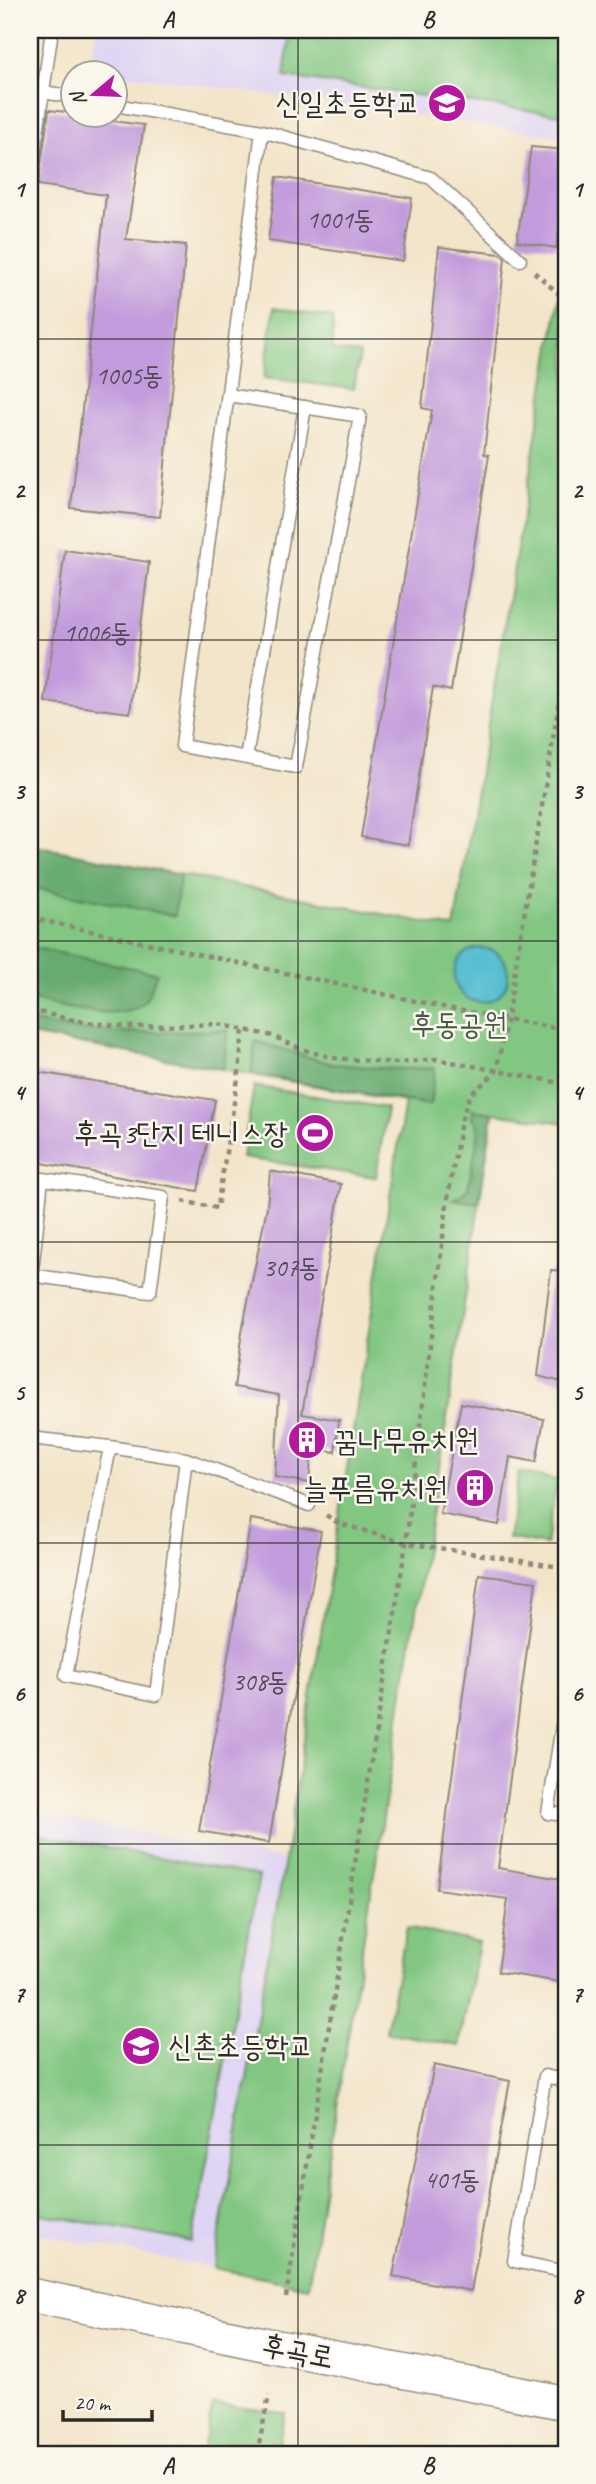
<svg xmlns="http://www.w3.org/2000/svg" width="596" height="2484" viewBox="0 0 596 2484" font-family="Caveat,'Poor Story',sans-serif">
<rect width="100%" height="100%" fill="#fbf7ec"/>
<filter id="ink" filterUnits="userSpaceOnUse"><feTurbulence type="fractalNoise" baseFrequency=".0143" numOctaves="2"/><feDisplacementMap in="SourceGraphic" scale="14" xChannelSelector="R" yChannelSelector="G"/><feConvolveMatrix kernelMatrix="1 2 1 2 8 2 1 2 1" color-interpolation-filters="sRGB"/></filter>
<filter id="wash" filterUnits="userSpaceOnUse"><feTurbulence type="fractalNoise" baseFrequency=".00686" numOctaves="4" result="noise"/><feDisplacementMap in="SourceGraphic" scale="28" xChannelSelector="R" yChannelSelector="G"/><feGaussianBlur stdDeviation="1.57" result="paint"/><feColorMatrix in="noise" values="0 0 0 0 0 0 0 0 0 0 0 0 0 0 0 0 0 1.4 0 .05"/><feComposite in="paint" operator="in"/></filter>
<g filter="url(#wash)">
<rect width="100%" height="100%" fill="#f3e5ca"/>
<path fill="#e0d4f4" d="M96 30H566V137L90 69Z
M30 1812 285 1860 214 2268 30 2232Z"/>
<path fill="#81c681" stroke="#567856" stroke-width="2" d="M290 30H566V85L562 115 284 77Z
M566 256V1123L493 1113 449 1404 308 2287 214 2268 285 1860 405 1102 30 1035V845L454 928Z
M274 308 333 318V350L360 354 354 389 264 378Z
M254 1086 387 1108 376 1177 242 1158Z
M519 1472 557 1480 546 1545 508 1538Z
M30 1833 259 1876 192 2242 30 2212Z
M407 1927 479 1943 459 2046 386 2032Z
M213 2404 285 2413 277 2454H202Z"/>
<path fill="#68ab6f" stroke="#4a6b4d" stroke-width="2" d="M30 845 180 875 175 916 30 887Z
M30 947 157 973C153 982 150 996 143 1003 120 1023 57 1006 30 999Z
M30 1021C99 1038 158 1031 228 1030L223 1069 30 1035Z
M255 1041 332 1064 395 1069 435 1068 430 1105 251 1074Z
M561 1045 566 1046V1077L558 1074Z
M473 1110 493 1113 479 1203 452 1199 461 1196 468 1188 479 1131 476 1121 472 1118Z"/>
<path fill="#54bed0" stroke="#40747e" stroke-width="2" d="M454 975a27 27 0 1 1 54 0a27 27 0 1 1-54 0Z"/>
<g id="blocks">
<path fill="#c29bdc" d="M49 110 74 113V116L144 125 126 239 186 245 160 517 71 508 106 195 38 185Z
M531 147 566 150V192L556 248 517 241Z
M277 177 412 198 403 261 268 241Z
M439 247 500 254 505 258 484 454 489 455 451 691 433 687 408 845 361 837 432 410 422 408Z
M65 550 149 562 130 713 45 702Z
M30 1071 215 1100 198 1191 30 1161Z
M270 1171 341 1184 302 1414 339 1420 335 1452 312 1448 309 1483 275 1477 279 1395 234 1387 243 1326 267 1207Z
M551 1270 566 1271V1383L538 1376Z
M461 1403 544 1419 536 1462 510 1457 499 1525 440 1514Z
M251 1519 321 1531 269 1843 199 1831Z
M479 1574 536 1582 498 1868 566 1880V1983L498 1972 508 1899 437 1889Z
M434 2065 510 2081 471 2291 393 2276Z"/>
</g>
</g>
<g filter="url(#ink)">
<use href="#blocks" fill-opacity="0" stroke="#8f887a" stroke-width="2"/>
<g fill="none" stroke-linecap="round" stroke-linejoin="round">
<defs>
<path id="service" d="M43 92 74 97
M116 105 262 131 431 178 520 260
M30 181 52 30
M228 395 360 416 296 767 182 746 262 131
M246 758 305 407
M30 1177 163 1197 150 1292 30 1275
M30 1289 42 1179
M30 1438 110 1447 186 1459 309 1505
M110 1447 66 1676 156 1695 186 1459
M566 1701 548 1813 566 1815
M566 2081 545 2076 514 2261 566 2272"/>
<path id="tertiary" d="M30 2295 278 2347 566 2403"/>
</defs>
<use href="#service" stroke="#8f887a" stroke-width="15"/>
<use href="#tertiary" stroke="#8f887a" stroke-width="36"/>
<path stroke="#8f887a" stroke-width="4.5" stroke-dasharray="5 5" stroke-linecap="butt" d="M534 272 560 295 566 296
M30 918 453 1009 566 1030
M30 1010 78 1021 128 1027 218 1024 273 1036 301 1049 333 1058 397 1063 436 1059 556 1082 566 1087
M182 1201 217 1208 239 1072 243 1029
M326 1515 338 1523 406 1543 566 1568
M286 2297 406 1543 447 1204 461 1121 470 1095 496 1072 507 1019 566 660
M257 2454 269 2395"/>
<use href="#service" stroke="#fff" stroke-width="12"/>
<use href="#tertiary" stroke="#fff" stroke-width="33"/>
</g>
</g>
<path fill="none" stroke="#2b2b2b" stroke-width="2" stroke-opacity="0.55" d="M298 30V2454M30 339H566M30 640H566M30 941H566M30 1242H566M30 1543H566M30 1844H566M30 2145H566"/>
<defs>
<symbol id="school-disc" viewBox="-11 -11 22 22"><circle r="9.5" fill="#b5179e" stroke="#fbf7ec"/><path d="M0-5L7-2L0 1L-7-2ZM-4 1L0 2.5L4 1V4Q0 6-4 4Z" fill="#fff"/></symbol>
<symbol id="stadium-disc" viewBox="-11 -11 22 22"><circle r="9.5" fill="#b5179e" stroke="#fbf7ec"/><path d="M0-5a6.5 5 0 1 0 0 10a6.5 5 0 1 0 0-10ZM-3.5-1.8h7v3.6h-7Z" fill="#fff"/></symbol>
<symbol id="building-disc" viewBox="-11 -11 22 22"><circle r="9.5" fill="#b5179e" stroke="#fbf7ec"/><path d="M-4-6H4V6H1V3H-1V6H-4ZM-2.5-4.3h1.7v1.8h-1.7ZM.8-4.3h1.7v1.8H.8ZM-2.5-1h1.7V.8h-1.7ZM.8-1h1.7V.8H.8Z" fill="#fff"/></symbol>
</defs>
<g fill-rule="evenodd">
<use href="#school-disc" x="425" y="81" width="44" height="44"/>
<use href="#stadium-disc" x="293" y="1111" width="44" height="44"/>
<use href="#building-disc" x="285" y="1418" width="44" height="44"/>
<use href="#building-disc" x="453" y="1466" width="44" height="44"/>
<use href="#school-disc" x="119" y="2024" width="44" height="44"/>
</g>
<g text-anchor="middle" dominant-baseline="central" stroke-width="5" stroke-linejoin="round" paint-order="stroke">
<g font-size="26" fill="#514757">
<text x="340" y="219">1001동</text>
<text x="129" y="375">1005동</text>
<text x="97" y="632">1006동</text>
<text x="291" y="1267">307동</text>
<text x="260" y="1681">308동</text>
<text x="452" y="2179">401동</text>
</g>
<g font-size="30" fill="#2b2b2b" stroke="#fbf7ec" text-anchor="end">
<text x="420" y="103">신일초등학교</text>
<text x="288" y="1133">후곡3단지 테니스장</text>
<text x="334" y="1440" text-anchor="start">꿈나무유치원</text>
<text x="448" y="1488">늘푸름유치원</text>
<text x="168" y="2046" text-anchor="start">신촌초등학교</text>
</g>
<g font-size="30" fill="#455a45" stroke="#fbf7ec">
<text x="459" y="1024">후동공원</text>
</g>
<g font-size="30" fill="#2b2b2b" stroke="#fbf7ec">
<text transform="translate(298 2351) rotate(11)">후곡로</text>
</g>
</g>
<rect width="596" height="2484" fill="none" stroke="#fbf7ec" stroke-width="77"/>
<g transform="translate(94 94) rotate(251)"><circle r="33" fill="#fbf7ec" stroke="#a8a59f" stroke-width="2"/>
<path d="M0-5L12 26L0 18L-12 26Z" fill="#b5179e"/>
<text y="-10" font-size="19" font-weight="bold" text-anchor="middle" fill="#2b2b2b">N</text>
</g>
<path d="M63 2410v10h89v-10" fill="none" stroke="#2b2b2b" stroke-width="3.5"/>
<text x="74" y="2410" font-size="21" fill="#2b2b2b" stroke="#fbf7ec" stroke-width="5" paint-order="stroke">20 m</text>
<rect x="38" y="38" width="520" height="2408" fill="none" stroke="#2b2b2b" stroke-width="2.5"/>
<g font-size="23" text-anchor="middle" font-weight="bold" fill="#2b2b2b">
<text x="168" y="27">A</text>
<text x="428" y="27">B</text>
<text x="19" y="197">1</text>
<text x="577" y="197">1</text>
<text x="19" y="498">2</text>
<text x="577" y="498">2</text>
<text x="19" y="799">3</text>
<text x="577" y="799">3</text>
<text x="19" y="1100">4</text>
<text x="577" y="1100">4</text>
<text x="19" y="1400">5</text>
<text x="577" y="1400">5</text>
<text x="19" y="1701">6</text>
<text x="577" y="1701">6</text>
<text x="19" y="2002">7</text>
<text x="577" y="2002">7</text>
<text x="19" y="2303">8</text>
<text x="577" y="2303">8</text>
<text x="168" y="2473">A</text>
<text x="428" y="2473">B</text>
</g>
</svg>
